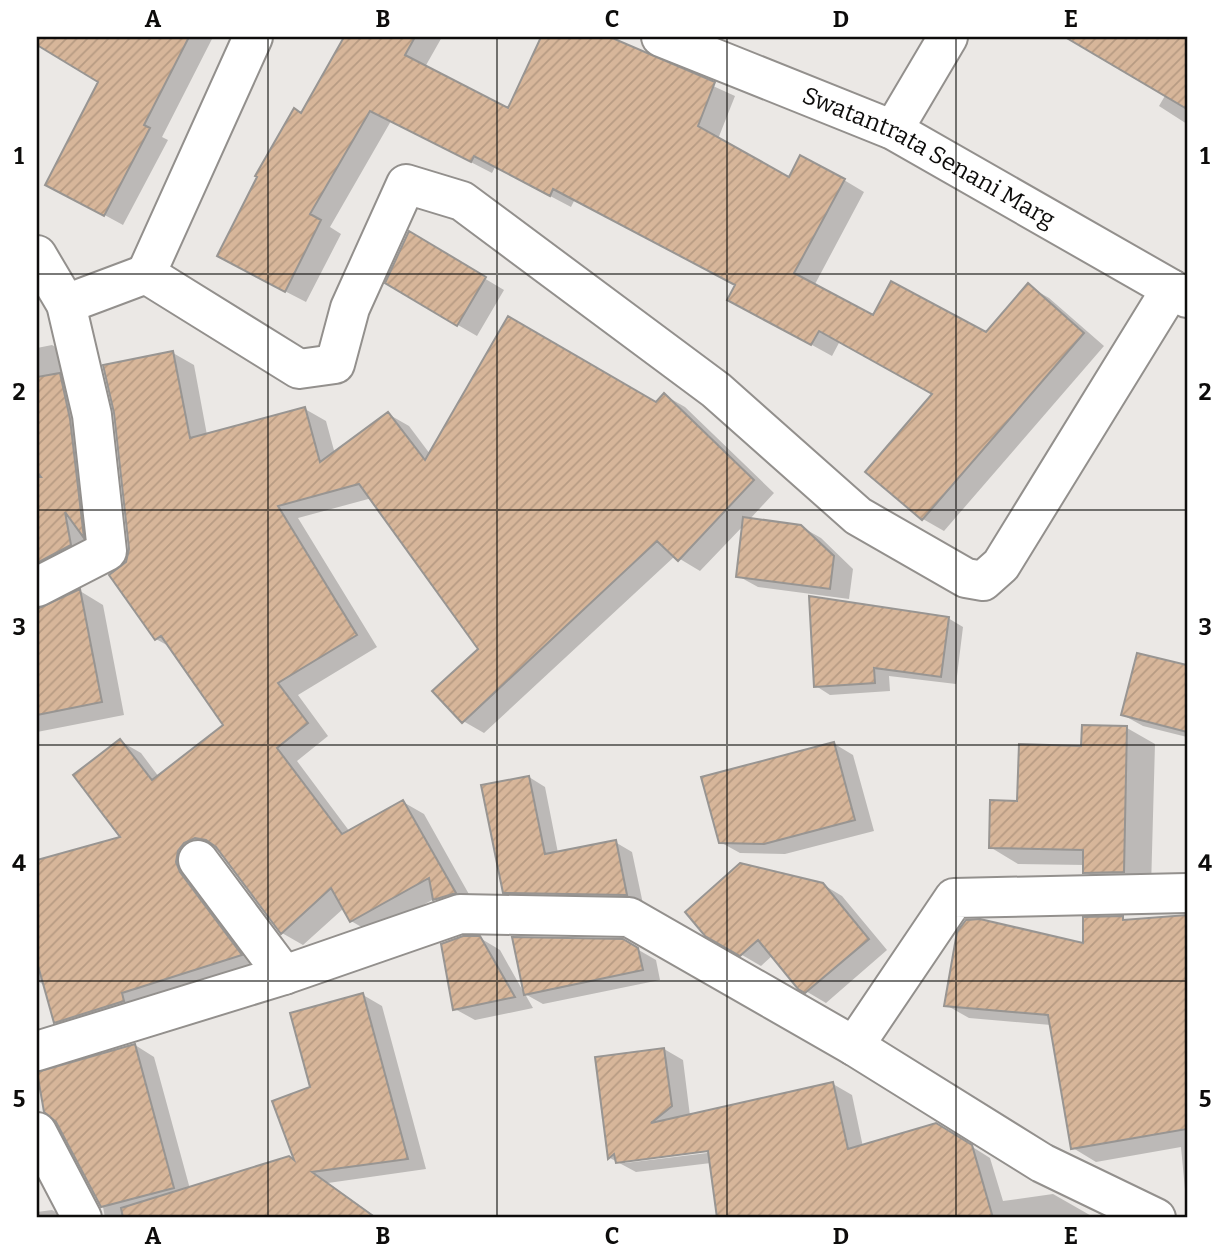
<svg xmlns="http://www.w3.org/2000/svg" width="1224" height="1255" viewBox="0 0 1224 1255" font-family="Bitter,serif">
<defs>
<pattern id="building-hatch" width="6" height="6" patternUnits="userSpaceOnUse" patternTransform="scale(1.75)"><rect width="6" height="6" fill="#d7b69a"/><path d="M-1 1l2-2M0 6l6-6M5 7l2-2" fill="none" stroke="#b79b83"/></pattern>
</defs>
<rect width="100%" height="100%" fill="#ebe8e5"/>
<path fill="#0003" fill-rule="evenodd" d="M37 37H213L162 137 168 140 123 225 66 194 101 81 37 43Z
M346 37H442L425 67 509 110 543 37H584L596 42 598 37H605L735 96 718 139 789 179 844 180 864 192 814 286 873 317 986 334 1028 286 1049 298 1104 346 944 531 923 519 935 394 840 341 832 356 750 311 737 285 575 199 571 207 495 167 492 173 391 121 330 227 341 234 306 302 240 268 302 115Z
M1072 37H1187V124L1159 106 1166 94Z
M410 234 504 290 477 336 458 325Z
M52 345 75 358 106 549 38 600 39 609 80 591 103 605 124 715 37 732V348Z
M173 353 194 365 207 435 305 409 326 421 335 454 388 414 409 426 430 454 656 404 664 395 685 407 774 493 749 520 800 526 821 538 853 569 849 599 758 587 738 576 744 525 700 571 675 556 484 733 463 721 480 650 372 498 298 518 377 647 298 695 328 736 297 761 350 832 403 802 424 814 475 905 455 911 434 899 372 933 351 921 344 908 303 945 282 933 217 850 206 854 261 967 77 1034 56 1022 46 986 37 981V862L123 838 120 741 141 753 159 777 226 725 172 648 156 639 127 563Z
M948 618 963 627 956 684 889 676 890 691 830 695 816 686Z
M1139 655 1187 667V737L1143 726 1123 715Z
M1127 728 1155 744 1151 888H1113L1085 872V865L1018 864 990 847 1019 803 1083 748Z
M833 743 853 755 874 831 785 854 740 853 720 842Z
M529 777 545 787 558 853 615 842 632 852 643 904 521 901 504 892Z
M822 884 842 896 887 950 826 1003 799 987 773 955 761 966 706 934Z
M1187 917V1211L1181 1147 1096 1162 1073 1148 1051 1025 969 1018 946 1005 1085 946 1122 918 1128 921Z
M480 938 500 950 524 993 623 941 656 960 660 980 543 1004 525 994 533 1008 475 1020 455 1009Z
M363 995 382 1006 426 1169 328 1183 377 1218H105L103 1207 58 1121 45 1111 37 1073 135 1045 154 1057 190 1189 297 1163 312 1088Z
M664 1049 683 1060 690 1116 833 1084 852 1095 863 1147 955 1136 990 1158 1003 1201 1053 1194 1095 1218H718L711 1163 636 1172 610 1158 597 1059ZM716 1148V1152L625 1163V1160Z
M52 1210 67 1218H37V1212Z"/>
<path fill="url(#building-hatch)" stroke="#989592" stroke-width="2" d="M37 37H189L144 125 150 128 104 216 45 185 98 82 37 45Z
M344 37H415L405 55 508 108 541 37H610L715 82 698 126 789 177 800 155 845 179 794 273 873 315 891 281 986 332 1028 283 1084 333 922 520 865 472 932 394 819 331 811 345 727 300 735 285 553 189 550 196 474 156 471 162 370 111 310 214 321 220 285 292 217 256 257 177 255 176 294 108 301 113Z
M1065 37H1187V109Z
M409 231 486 277 457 326 385 283Z
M508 316 656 402 664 393 754 480 678 561 657 541 462 723 432 691 478 649 359 484 278 506 357 635 278 683 308 723 277 748 342 834 403 800 456 893 433 900 429 878 350 922 331 888 281 934 216 847 206 840 195 838 184 843 178 851 176 862 180 872 242 955 122 993 124 1001 54 1023 37 962V860L120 837 73 775 120 739 152 780 223 725 161 636 155 640 109 575 126 562 129 549 114 413 103 365 173 351 190 438 305 407 320 462 388 412 425 460Z
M60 373 70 419 84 538 65 512 71 545 37 563V477H41L37 472V377Z
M743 517 801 525 834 556 830 589 736 577Z
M80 589 102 702 37 715V609Z
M809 596 949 617 941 677 874 668 875 683 814 687Z
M1137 653 1187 665V732L1121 715Z
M1082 725 1127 726 1124 872 1083 873V850L989 848 990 800 1017 801 1019 744 1081 746Z
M834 742 855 820 764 844 719 843 701 777Z
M529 776 545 854 616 840 627 895 503 893 481 785Z
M740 863 823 883 869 939 805 993 798 989 758 940 740 956 705 936 685 912Z
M1187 915V1129L1071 1149 1048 1015 944 1006 957 932 966 920 980 919 1083 943V917L1123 916V920Z
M463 936H480L515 997 453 1010 441 944Z
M512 937 623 939 638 948 643 970 524 995Z
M363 993 408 1159 312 1172 376 1218H123L121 1208 289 1156 294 1160 272 1101 310 1087 290 1013Z
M135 1044 174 1188 101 1207 56 1122 44 1112 37 1072Z
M664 1048 672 1106 651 1123 833 1082 848 1149 936 1123 972 1145 993 1218H717L708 1151 616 1163 614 1154 608 1159 595 1057Z"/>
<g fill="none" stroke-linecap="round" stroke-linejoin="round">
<defs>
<g id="street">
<path id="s1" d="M661 37 893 130 1187 298"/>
<path d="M893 130 948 37"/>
<path d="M37 255 66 304 92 415 107 551 37 587"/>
<path d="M146 274 253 37"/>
<path d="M66 304 146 274 299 369 335 364 350 308 406 184 462 201 716 390 858 516 966 578 983 581 1001 565 1171 289"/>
<path d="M284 975 460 914 629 917 854 1046 1042 1163 1156 1218"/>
<path d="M854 1046 954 898 1187 893"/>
<path d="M37 1051 284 975 198 860"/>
<path d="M37 1132 82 1218"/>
</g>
</defs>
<use href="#street" stroke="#93908d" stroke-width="42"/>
<use href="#street" stroke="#fff" stroke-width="38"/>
</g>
<path fill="none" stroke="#0d0c0b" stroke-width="2" stroke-opacity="0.55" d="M268 37V1218M497 37V1218M727 37V1218M956 37V1218M37 274H1187M37 510H1187M37 745H1187M37 981H1187"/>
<g text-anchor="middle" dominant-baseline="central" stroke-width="5" stroke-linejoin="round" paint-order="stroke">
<g font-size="24" fill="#0d0c0b" stroke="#fff">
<text stroke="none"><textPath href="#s1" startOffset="294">Swatantrata Senani Marg</textPath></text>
</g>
</g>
<rect width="1224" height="1255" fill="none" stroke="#ffffff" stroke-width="77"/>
<rect x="38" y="38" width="1148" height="1178" fill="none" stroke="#0d0c0b" stroke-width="2.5"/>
<g font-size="23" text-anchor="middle" font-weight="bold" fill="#0d0c0b">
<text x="153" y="27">A</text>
<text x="383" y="27">B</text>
<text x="612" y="27">C</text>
<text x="841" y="27">D</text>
<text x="1071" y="27">E</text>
<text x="19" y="164">1</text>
<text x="1205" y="164">1</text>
<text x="19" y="400">2</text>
<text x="1205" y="400">2</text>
<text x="19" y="635">3</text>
<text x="1205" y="635">3</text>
<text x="19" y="871">4</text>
<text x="1205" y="871">4</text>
<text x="19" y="1107">5</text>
<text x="1205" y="1107">5</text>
<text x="153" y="1244">A</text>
<text x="383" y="1244">B</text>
<text x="612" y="1244">C</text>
<text x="841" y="1244">D</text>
<text x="1071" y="1244">E</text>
</g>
</svg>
